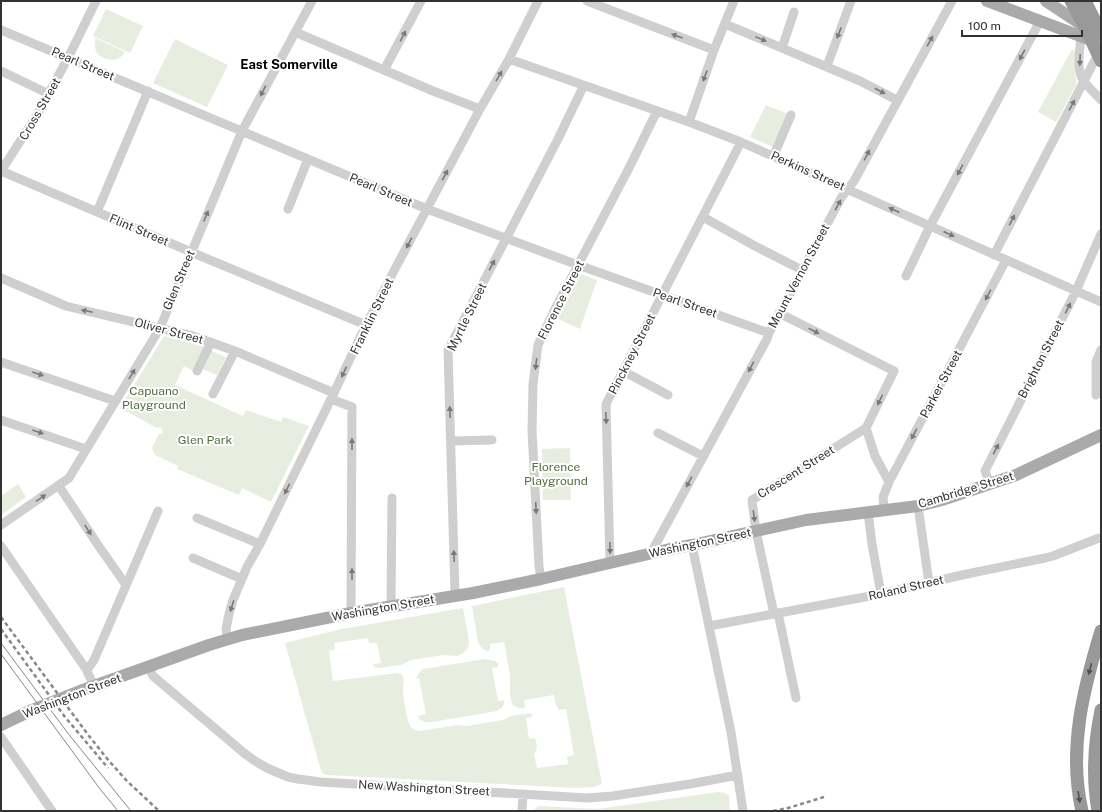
<svg xmlns="http://www.w3.org/2000/svg" width="1102" height="812" viewBox="0 0 1102 812" font-family="'Public Sans',sans-serif">
<rect width="100%" height="100%" fill="#fff"/>
<path fill="#e7eee0" d="M106 9 143 26 130 53 93 36Z
M95 38 125 52C123 55 121 57 118 59 110 62 99 58 96 51 94 47 95 42 95 38Z
M175 39 228 65 207 107 153 83Z
M1072 49 1075 51 1074 64 1076 81V85L1056 122 1038 112Z
M766 105 788 114 773 147 750 137Z
M581 274 597 280 580 329 558 319Z
M164 336 205 347 194 371 184 366 175 385 243 416 246 410 281 422 283 417 309 426 271 502 242 488 239 495 177 469 178 466 155 455 152 448 159 434 163 433 161 427 157 428 120 408Z
M211 351 226 357 217 375 202 369Z
M570 448 571 500H543L542 449Z
M18 484 26 497 1 515V496Z
M564 587 602 784 593 787 577 788 326 775 323 773 321 771 285 643 342 629 463 608 469 641 468 648 463 653 457 656 443 655 411 660 401 665 379 668 375 667 373 664 381 663 377 643H369L368 638 334 643 335 648 334 650 329 651 333 681 398 673 402 675C405 680 403 684 403 690 403 697 407 722 411 727 414 730 416 730 420 731L457 725 467 726 503 720 511 716 531 713 532 717 526 718 529 739 535 738C537 745 538 748 534 754L537 768 568 764 567 757 574 755 566 709 559 710 555 702 554 695 524 700 525 708C519 709 516 707 512 704L510 695V675L504 642 490 644V649L489 651C483 650 481 648 478 642L472 606Z
M485 659 495 661 498 663V667L492 668 498 701 504 700C504 706 503 708 497 711L432 722H426L420 720 418 716 426 714 419 678 416 679 418 674 423 669Z
M718 792 725 793 729 796 730 811H533L538 806 598 809Z"/>
<g fill="none" stroke-linecap="round" stroke-linejoin="round">
<path stroke="#cfcfcf" stroke-width="9" d="M587 1 714 50
M725 24 860 81 897 100
M1 30 427 209 578 265 769 333
M295 32 433 91 480 109
M1081 36C1080 51 1075 71 1085 83 1090 89 1096 94 1101 100
M782 48 794 12
M509 59 689 122 741 142 1101 302
M827 66 851 1
M384 70 421 1
M1 71 49 94
M689 122 714 50 734 1
M774 155 791 115
M1 171 191 252 366 325
M1 171 37 115 68 58 96 1
M288 209 308 159
M97 212 148 91
M703 217 753 245 802 270
M994 255 1099 52
M906 276 930 226 1040 21
M1 278 66 306 78 309 193 336 235 351 334 393
M1 362 115 401
M197 371 211 342
M623 371 668 395
M213 394 235 351
M1096 395V362L1101 350
M331 399 352 407 351 613
M1 420 86 449
M866 428 875 456 889 482
M658 433 703 456
M451 441 492 440
M990 484 985 471 1076 291 1101 234
M59 486 98 545 126 585
M918 506 929 583
M884 510 883 497 889 482 1006 260
M868 512 872 544 881 594
M197 518 260 544
M1 525 69 478 160 328 242 131 312 1
M692 545 731 732 743 811
M1 546 86 669 94 686
M651 553 767 339 769 333 841 198 854 181 952 1
M193 558 242 579
M610 563 606 404 741 142
M541 579 539 566 532 431 533 384 538 345 556 307 629 168 657 111
M455 595 448 350 558 139 584 85
M391 606 392 498
M778 613 796 698
M774 614 756 531 752 500 866 428 894 371 779 313
M709 626 881 594 962 575 1045 558 1053 556 1099 538
M228 639 226 629 229 614 233 600 247 567 260 544 331 399 366 325 396 267 480 109 509 59 538 1
M148 667 153 676 244 753 255 761 267 768 288 777 298 779 321 782 587 798 613 796 690 784 738 775
M86 669 90 666 94 660 158 511
M1 737 52 811
M522 811 523 794"/>
<path stroke="#aaa" stroke-width="12" d="M987 1 1101 44
M1046 1 1088 29
M1 725 32 710 80 691 209 645 242 635 351 613 473 593 541 579 670 549 692 545 806 520 918 506 942 500 1016 475 1101 435"/>
<path stroke="#999" stroke-width="13" d="M1085 1 1101 33
M1082 811C1068 750 1083 690 1101 631
M1098 811C1092 777 1094 744 1101 710"/>
<path stroke="#878787" stroke-width="1" d="M1 643 70 736 131 811
M1 654 100 789 118 811"/>
<path stroke="#878787" stroke-width="2.5" stroke-dasharray="4 3" stroke-linecap="butt" d="M1 617 89 736 109 761 127 781 159 811
M1 629 65 717 108 768
M773 811 788 808 824 797"/>
<path stroke="#999" stroke-width="13" d="M1071 1 1086 29 1101 61"/>
</g>
<defs><path id="oneway-solid" d="M-6-.8H1V-3.2L6.5 0L1 3.2V.8H-6Z"/></defs>
<g fill="#797979">
<use href="#oneway-solid" transform="translate(839 33) rotate(111)"/>
<use href="#oneway-solid" transform="translate(403 36) rotate(-62)"/>
<use href="#oneway-solid" transform="translate(677 36) rotate(-160)"/>
<use href="#oneway-solid" transform="translate(761 39) rotate(22)"/>
<use href="#oneway-solid" transform="translate(930 41) rotate(-61)"/>
<use href="#oneway-solid" transform="translate(1022 55) rotate(118)"/>
<use href="#oneway-solid" transform="translate(1080 60) rotate(92)"/>
<use href="#oneway-solid" transform="translate(499 76) rotate(-60)"/>
<use href="#oneway-solid" transform="translate(705 76) rotate(110)"/>
<use href="#oneway-solid" transform="translate(263 91) rotate(118)"/>
<use href="#oneway-solid" transform="translate(880 91) rotate(28)"/>
<use href="#oneway-solid" transform="translate(1072 105) rotate(-62)"/>
<use href="#oneway-solid" transform="translate(867 155) rotate(-62)"/>
<use href="#oneway-solid" transform="translate(960 170) rotate(118)"/>
<use href="#oneway-solid" transform="translate(445 175) rotate(-62)"/>
<use href="#oneway-solid" transform="translate(838 205) rotate(-61)"/>
<use href="#oneway-solid" transform="translate(894 210) rotate(-156)"/>
<use href="#oneway-solid" transform="translate(206 216) rotate(-67)"/>
<use href="#oneway-solid" transform="translate(1012 220) rotate(-62)"/>
<use href="#oneway-solid" transform="translate(949 234) rotate(24)"/>
<use href="#oneway-solid" transform="translate(409 243) rotate(118)"/>
<use href="#oneway-solid" transform="translate(492 265) rotate(-62)"/>
<use href="#oneway-solid" transform="translate(988 295) rotate(118)"/>
<use href="#oneway-solid" transform="translate(1068 308) rotate(-63)"/>
<use href="#oneway-solid" transform="translate(87 311) rotate(-168)"/>
<use href="#oneway-solid" transform="translate(814 331) rotate(27)"/>
<use href="#oneway-solid" transform="translate(536 364) rotate(97)"/>
<use href="#oneway-solid" transform="translate(751 367) rotate(118)"/>
<use href="#oneway-solid" transform="translate(344 372) rotate(115)"/>
<use href="#oneway-solid" transform="translate(38 374) rotate(19)"/>
<use href="#oneway-solid" transform="translate(132 374) rotate(-59)"/>
<use href="#oneway-solid" transform="translate(880 400) rotate(116)"/>
<use href="#oneway-solid" transform="translate(450 412) rotate(-92)"/>
<use href="#oneway-solid" transform="translate(606 418) rotate(88)"/>
<use href="#oneway-solid" transform="translate(38 432) rotate(19)"/>
<use href="#oneway-solid" transform="translate(914 434) rotate(118)"/>
<use href="#oneway-solid" transform="translate(352 444) rotate(-90)"/>
<use href="#oneway-solid" transform="translate(996 449) rotate(-63)"/>
<use href="#oneway-solid" transform="translate(689 482) rotate(118)"/>
<use href="#oneway-solid" transform="translate(287 489) rotate(116)"/>
<use href="#oneway-solid" transform="translate(41 498) rotate(-34)"/>
<use href="#oneway-solid" transform="translate(536 508) rotate(87)"/>
<use href="#oneway-solid" transform="translate(754 516) rotate(82)"/>
<use href="#oneway-solid" transform="translate(88 530) rotate(57)"/>
<use href="#oneway-solid" transform="translate(610 548) rotate(88)"/>
<use href="#oneway-solid" transform="translate(454 556) rotate(-92)"/>
<use href="#oneway-solid" transform="translate(352 574) rotate(-90)"/>
<use href="#oneway-solid" transform="translate(232 606) rotate(107)"/>
</g>
<g fill="#515151">
<use href="#oneway-solid" transform="translate(1090 669) rotate(105)"/>
<use href="#oneway-solid" transform="translate(1079 797) rotate(81)"/>
</g>
<g text-anchor="middle" dominant-baseline="central" stroke-width="4" stroke-linejoin="round" paint-order="stroke">
<g font-size="12" fill="#323232" stroke="#fff">
<text transform="translate(83 64) rotate(23)">Pearl Street</text>
<text transform="translate(40 109) rotate(-60)">Cross Street</text>
<text transform="translate(808 171) rotate(24)">Perkins Street</text>
<text transform="translate(381 190) rotate(23)">Pearl Street</text>
<text transform="translate(139 230) rotate(23)">Flint Street</text>
<text transform="translate(799 276) rotate(-62)">Mount Vernon Street</text>
<text transform="translate(179 280) rotate(-67)">Glen Street</text>
<text transform="translate(561 300) rotate(-63)">Florence Street</text>
<text transform="translate(685 303) rotate(19)">Pearl Street</text>
<text transform="translate(372 316) rotate(-64)">Franklin Street</text>
<text transform="translate(467 317) rotate(-64)">Myrtle Street</text>
<text transform="translate(169 331) rotate(15)">Oliver Street</text>
<text transform="translate(632 354) rotate(-63)">Pinckney Street</text>
<text transform="translate(1041 359) rotate(-63)">Brighton Street</text>
<text transform="translate(941 384) rotate(-62)">Parker Street</text>
<text transform="translate(796 472) rotate(-32)">Crescent Street</text>
<text transform="translate(966 490) rotate(-17)">Cambridge Street</text>
<text transform="translate(700 543) rotate(-12)">Washington Street</text>
<text transform="translate(906 588) rotate(-13)">Roland Street</text>
<text transform="translate(383 608) rotate(-10)">Washington Street</text>
<text transform="translate(72 696) rotate(-21)">Washington Street</text>
<text transform="translate(424 788) rotate(3)">New Washington Street</text>
</g>
<g font-size="12" fill="#52703d" stroke="#fff">
<text x="154" y="391">Capuano<tspan x="154" dy="14">Playground</tspan></text>
<text x="205" y="440">Glen Park</text>
<text x="556" y="467">Florence<tspan x="556" dy="14">Playground</tspan></text>
</g>
<g font-size="13" font-weight="bold" fill="#000" stroke="#fff">
<text x="289" y="64">East Somerville</text>
</g>
</g>
<rect width="1102" height="812" fill="none" stroke="#323232" stroke-width="4"/>
<path d="M962 30v6h120v-6" fill="none" stroke="#323232" stroke-width="2"/>
<text x="968" y="30" font-size="12" fill="#323232" stroke="#ffffff" stroke-width="3" paint-order="stroke">100 m</text>
</svg>
